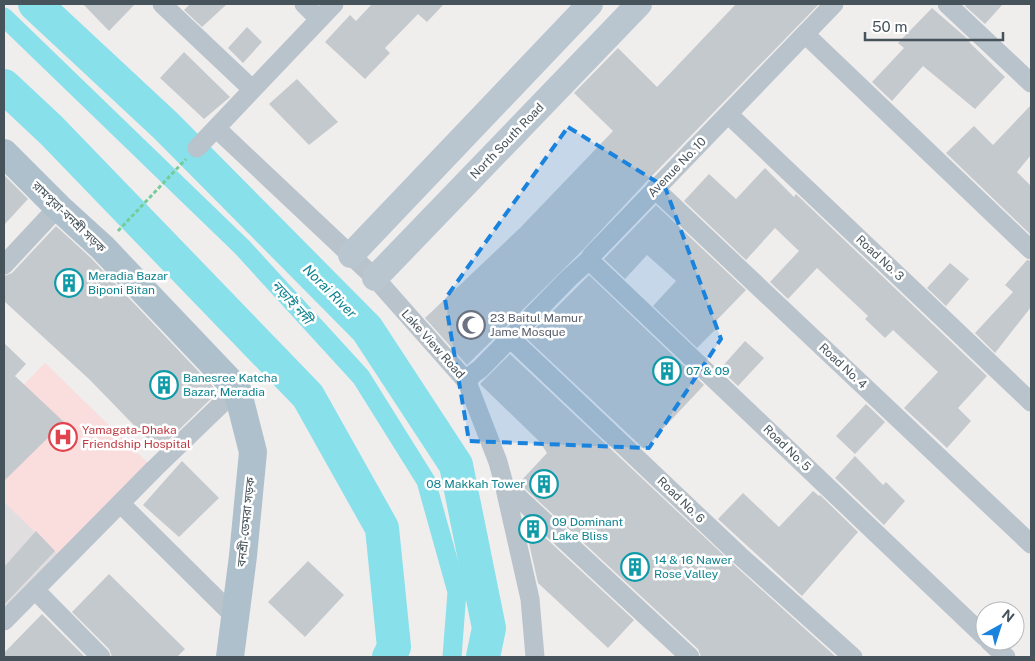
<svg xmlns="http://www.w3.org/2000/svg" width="1035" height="661" viewBox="0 0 1035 661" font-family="'Public Sans','Noto Sans Bengali',sans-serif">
<rect width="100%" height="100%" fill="#f0eded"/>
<path fill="#e1dee0" d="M4 502 65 561 4 621Z"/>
<path fill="#fadddd" d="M45 363 154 469 65 561 4 502V405Z"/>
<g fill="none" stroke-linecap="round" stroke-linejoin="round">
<path stroke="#88e0eb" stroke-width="19" d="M4 17 242 247 361 377 426 481 457 592 452 657"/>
<path stroke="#88e0eb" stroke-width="34" d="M35 4 166 126 367 329 456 465 489 628 483 657
M4 86 51 130 308 396 382 528 394 647 389 657"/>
</g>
<path fill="#c4c9cd" d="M83 4H135L109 31Z
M190 4H227L202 27 184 10Z
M372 4H444L427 22 418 14 385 48 390 53 365 79 325 42 350 15 356 21Z
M736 4H819L647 181 580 253 467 365 425 318 520 228 613 131 574 93 618 48 657 87Z
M967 4H1003L985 24 965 6Z
M932 8 970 41 969 42 1005 77 975 109 923 66 892 101 872 82 904 48 898 43Z
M247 27 262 42 243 63 228 48Z
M184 52 230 97 204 119 160 78Z
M297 79 338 122 309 145 269 104Z
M1031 105V155L1017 172 1031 186V235L946 153 974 126 993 145Z
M765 168 794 197 796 194 987 376 958 408 971 421 947 448 904 408 938 372 893 330 885 338 865 319 868 316 817 268 788 299 770 282 799 251 775 228 746 260 684 201 709 174 736 199Z
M4 175 28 199 4 225Z
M656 205 746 290 714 323 718 327 697 348 653 306 676 281 647 255 625 279 604 259Z
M56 226 91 258 218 392 158 450 90 380 4 301V276L12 273Z
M1027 260 1031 261V307L995 353 975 333 1013 292 1005 285Z
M950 263 969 279 946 306 927 288Z
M589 275 704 385 644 449 526 338Z
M745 341 764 358 738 386 720 369Z
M4 343 26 364 15 376 64 422 4 481Z
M510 354 732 563 836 657H701L698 649 519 483 547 453 540 442 480 384Z
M866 404 885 422 855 454 836 436Z
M855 456 883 485 886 482 905 501 884 525 835 478Z
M182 461 219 498 179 537 143 505Z
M813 491 819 496 820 495 858 532 802 596 718 519 743 493 779 527Z
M523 517 634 620 608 648 538 583Z
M36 531 55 551 4 605V567Z
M308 561 344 595 305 637 268 602Z
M109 574 185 649 177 657H112L109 649 72 612Z
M42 614 85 657H4V653Z"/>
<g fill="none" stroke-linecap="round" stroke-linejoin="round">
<path stroke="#74cc97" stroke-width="3" stroke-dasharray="4 2.5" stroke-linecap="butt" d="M118 231 186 159"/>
<path stroke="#b9c3cb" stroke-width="19" d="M162 4 252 89
M304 4 319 19
M947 4 1031 83
M805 34 1031 250
M728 114 1031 402
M216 128 375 278 467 382 498 462 504 484 530 599 535 657
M197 148 334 4
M655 189 1031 544
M589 260 985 637
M4 265 58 207
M511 339 739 555 853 657
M467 382 473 374 480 369 569 278 589 260 592 255 834 4
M504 484 690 657
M121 504 235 617
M35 590 101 657
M4 621 154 469 237 389
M989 641 1006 657"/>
<path stroke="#b9c6cf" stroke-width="26" d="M351 255 590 4
M375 278 639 4"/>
<path stroke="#adc0cc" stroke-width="28" d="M4 153 58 207 102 247 237 389 253 452 243 556 230 657"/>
</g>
<path fill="#1a83dd" fill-opacity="0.2" stroke="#1a83dd" stroke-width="4" stroke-dasharray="10 6" stroke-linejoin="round" d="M568 127 665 187 721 339 649 448 469 441 445 299Z"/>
<defs>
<symbol id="building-ring" viewBox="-11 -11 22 22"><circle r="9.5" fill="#fff" stroke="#0f9aa8" stroke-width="1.5"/><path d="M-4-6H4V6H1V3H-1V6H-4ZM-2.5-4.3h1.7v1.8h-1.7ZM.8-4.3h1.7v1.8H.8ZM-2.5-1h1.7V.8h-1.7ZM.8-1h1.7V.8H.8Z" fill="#0f9aa8"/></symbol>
<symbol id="mosque-ring" viewBox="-11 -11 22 22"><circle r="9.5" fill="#fff" stroke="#6b7280" stroke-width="1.5"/><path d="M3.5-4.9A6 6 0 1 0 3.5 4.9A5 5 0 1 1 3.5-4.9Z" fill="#6b7280"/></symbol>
<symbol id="hospital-ring" viewBox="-11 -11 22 22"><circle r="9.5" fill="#fff" stroke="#e0444e" stroke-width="1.5"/><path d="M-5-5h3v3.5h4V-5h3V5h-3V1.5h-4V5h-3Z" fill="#e0444e"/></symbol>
</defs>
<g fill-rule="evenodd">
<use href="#building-ring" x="53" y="267" width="32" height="32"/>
<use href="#mosque-ring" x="455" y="309" width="32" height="32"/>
<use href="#building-ring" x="651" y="355" width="32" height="32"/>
<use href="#building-ring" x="148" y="369" width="32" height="32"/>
<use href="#hospital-ring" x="47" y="421" width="32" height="32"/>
<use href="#building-ring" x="528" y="468" width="32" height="32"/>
<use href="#building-ring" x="517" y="513" width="32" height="32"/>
<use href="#building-ring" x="619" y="551" width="32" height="32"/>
</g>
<g text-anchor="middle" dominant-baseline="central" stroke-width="5" stroke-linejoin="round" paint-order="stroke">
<g font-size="12" fill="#46535b" stroke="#fff">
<text transform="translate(507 141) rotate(-46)">North South Road</text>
<text transform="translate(677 167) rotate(-46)">Avenue No. 10</text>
<text transform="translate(69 217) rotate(44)">রামপুরা-বনশ্রী সড়ক</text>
<text transform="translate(880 258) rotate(43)">Road No. 3</text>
<text transform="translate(433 344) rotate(48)">Lake View Road</text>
<text transform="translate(843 366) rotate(43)">Road No. 4</text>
<text transform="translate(787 448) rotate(44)">Road No. 5</text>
<text transform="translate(681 500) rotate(44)">Road No. 6</text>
<text transform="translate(246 522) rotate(-84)">বনশ্রী-ডেমরা সড়ক</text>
</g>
<g font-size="12" fill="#0d838f" stroke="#fff" text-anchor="start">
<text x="88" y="276">Meradia Bazar<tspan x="88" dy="14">Biponi Bitan</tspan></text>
<text x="686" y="371">07 &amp; 09</text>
<text x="183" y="378">Banesree Katcha<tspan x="183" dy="14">Bazar, Meradia</tspan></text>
<text x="525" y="484" text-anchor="end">08 Makkah Tower</text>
<text x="552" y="522">09 Dominant<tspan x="552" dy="14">Lake Bliss</tspan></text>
<text x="654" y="560">14 &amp; 16 Nawer<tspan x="654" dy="14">Rose Valley</tspan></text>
</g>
<g font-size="12" fill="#5b616d" stroke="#fff" text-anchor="start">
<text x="490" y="318">23 Baitul Mamur<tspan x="490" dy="14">Jame Mosque</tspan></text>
</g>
<g font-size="12" fill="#be3a42" stroke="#fff" text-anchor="start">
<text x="82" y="430">Yamagata-Dhaka<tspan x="82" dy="14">Friendship Hospital</tspan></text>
</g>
<g font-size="14" font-style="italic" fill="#0e8290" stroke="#fff">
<text transform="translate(330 291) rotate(45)">Norai River</text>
<text transform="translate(292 302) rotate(48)">নড়াই নদী</text>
</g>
</g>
<rect width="1035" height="661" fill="none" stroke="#46535b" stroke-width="10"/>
<g transform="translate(1000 626) rotate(39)"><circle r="24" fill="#ffffff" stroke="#b5babd"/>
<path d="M0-4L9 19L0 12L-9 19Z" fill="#1a83dd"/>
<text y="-8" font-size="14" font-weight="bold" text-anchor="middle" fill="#46535b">N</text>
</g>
<path d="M865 32v8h138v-8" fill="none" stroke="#46535b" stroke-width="2.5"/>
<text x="872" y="32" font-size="15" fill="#46535b" stroke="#ffffff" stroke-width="4" paint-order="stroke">50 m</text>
</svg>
